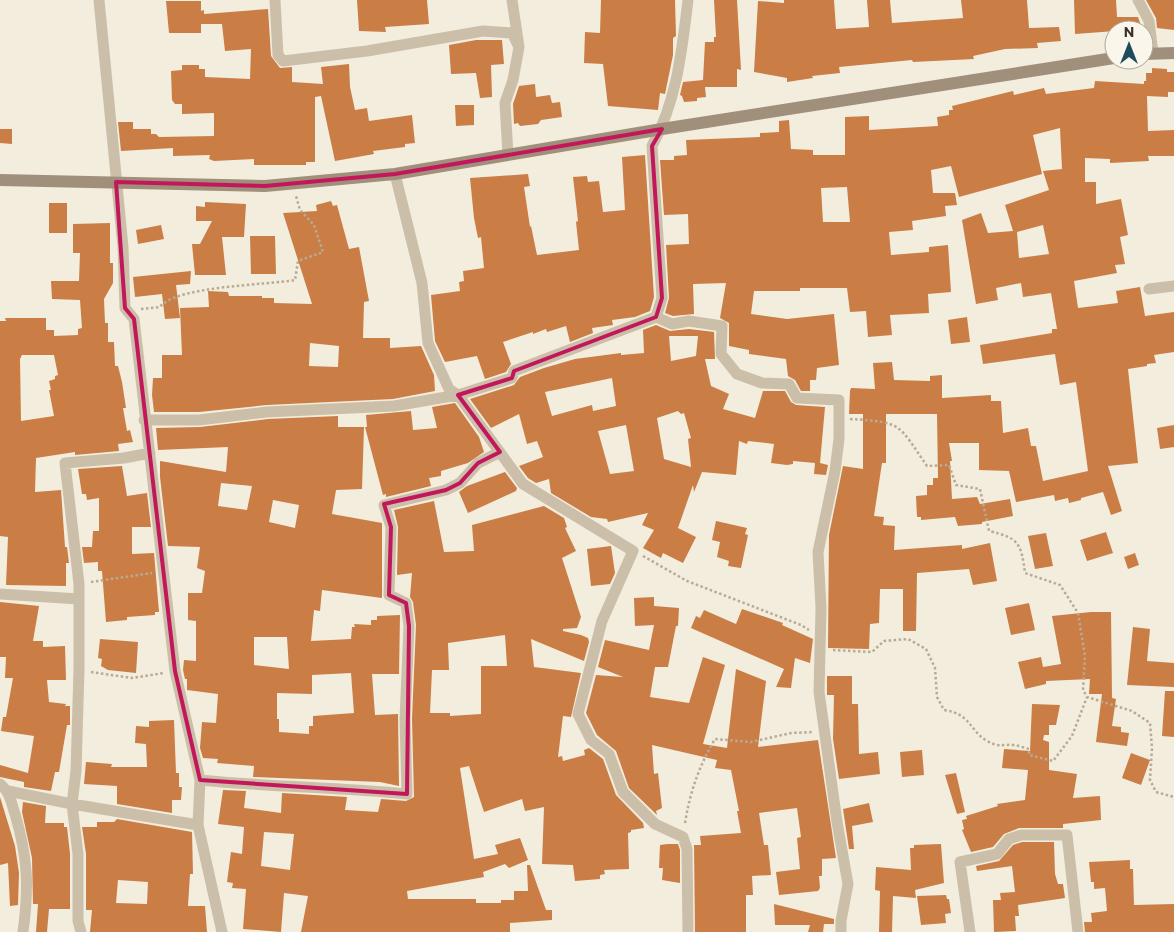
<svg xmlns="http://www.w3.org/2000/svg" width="1174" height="932" viewBox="0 0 1174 932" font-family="Commissioner,sans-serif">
<rect width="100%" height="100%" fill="#f3edde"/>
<path fill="#ca7d45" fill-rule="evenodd" d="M357 0H427L429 24 385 27 386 32 359 31Z
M601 0H675L676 36 673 38V55L665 94 660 93 658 110 608 106 603 64 584 63 585 32 600 33Z
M714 0H737L741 70 737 69V87H705L706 97 697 98V101L684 102 682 96 680 95 683 82 703 80 705 42H714V37H716Z
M784 0H834L836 29 869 27 867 0H890L892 23 963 18 961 0H1027L1029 28 1059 27 1061 41 1037 43 1038 48 1005 49 973 56 974 59 913 62 912 60 839 67 840 73 812 76 813 78 787 82V78L754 72 758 1 784 3Z
M1074 0H1116L1117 17H1138L1142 29 1075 34Z
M1146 0H1174V30L1157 28 1156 18Z
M166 1H201V11L204 10V14L268 9 271 56 280 68 292 67V82L323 84 321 67 349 64 350 87 355 110 367 108 369 121 412 115 415 143 405 144V147L373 151 374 154 335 161 321 96 315 97V162H306V165H254V159L214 161 209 159 210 155 173 156V148L121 151 118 122H133V129H151V134H156L159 137 214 136V113L182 114V104H175L172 100 171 71 182 70V65H199V69H205V77L250 79 251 49 225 51 222 24H201V33H169Z
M476 40H502L504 64 491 65 492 97 480 98 476 73 451 74 449 45Z
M1152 68 1167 69V72H1174V92H1168V97L1147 96 1148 131 1174 130V156H1148L1149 161 1110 163V159L1085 158V182H1096V204L1121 199 1128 235 1120 237 1125 264 1115 265 1117 273 1074 281 1078 308 1118 303 1116 291 1140 287 1145 316 1174 312V352L1154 355 1156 363 1147 364V366L1128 369 1138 463 1108 466 1122 511 1111 515 1103 492 1081 498V500L1069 503 1068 498 1055 501 1054 495 1016 502 1009 471 979 470V443H949L952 461H950L952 499 977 497 980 504 1010 499 1013 516 982 522V524L958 526 955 517 921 520V517H917L916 496 927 495V485H933V478H938L937 414H886V463H882L874 516 884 517 883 525 895 526 894 550 962 545V549L990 543 997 581 973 585 969 569 917 573 916 631H903V589H880L879 623 870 624 869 649 828 648 829 535 843 466 863 469V414H849L850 391 851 388 875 389 873 363 892 362 894 380 930 381V376L942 375V398L991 395V401H1001L1003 433 1028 428 1031 446H1036L1043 481 1088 471 1076 382 1060 385 1055 354 983 364 980 345 1052 333V329H1057L1051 293 1023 297 1021 283 996 288 998 300 976 304 962 220 981 213 988 233 1013 231 1005 205 1049 190 1043 171 1062 169 1060 128 1033 135 1042 174 959 197 951 166 931 170 933 193H955L957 205 945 206 946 216 912 221 913 230 889 232 891 255 929 252V247L948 245 951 292 928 294 929 313 890 315 892 335 868 337 866 311 850 312 847 288H800V291H754L751 314 787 319 834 314 839 365 817 368 816 380H810V391H801L795 380 788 376 786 359 749 354V350L729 346V323L720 318 726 283 693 284 694 314 673 316 665 313 669 298 666 245 689 244 688 214 664 215 660 160H674V156L687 155 686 140 760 137V133L779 132V121L789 120 791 149 813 150V155H845V117L869 116V130L938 126 937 117 949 115V110H953L952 106 1013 91 1014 95 1044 88 1046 94 1094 88 1095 81 1144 84V81H1146V73H1152ZM847 187 850 222H823L821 188ZM1043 225 1049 254 1019 258 1017 232Z
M535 84 536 97 550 95 552 103 560 102 562 117 541 120 538 124 520 126 518 123 514 124 513 104 519 86Z
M455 105H474V125L456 126Z
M0 129H12V144L0 143Z
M645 155 654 297 650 311 635 317 612 320 613 325 592 328 593 333 570 342 566 326 547 332 546 329 533 334V332L503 342 511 364 506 372 485 379 477 356 445 362 435 341 431 295 460 291 459 282 464 281 463 271 484 268 481 237 478 238 474 218 470 178 528 174 530 186 524 187 530 227 531 226 537 255 579 250 576 222 578 221 573 177 587 176 588 182 599 181 603 212 625 210 622 157Z
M331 201 333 206 337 205 349 249 359 247 369 301 364 302 363 338H390V348L421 346 434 375 435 391 393 399 267 405 199 412H154L152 395 153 378H162V355H182L180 308 209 307 208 291 228 292 229 296H262V298H274V303L312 304 283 213 317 211 316 205ZM310 343 339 346 338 367 309 366Z
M205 202 246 204 244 237H222L226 275H195L192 244H200L212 221H196V206L205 207Z
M49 203H67V233H49Z
M110 223V263H113V283L104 299 105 323H108V342H114L115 366H118L122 382 126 408H123L127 431 130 430 133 442 118 444 119 451 75 455V452L36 458 35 492 61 490 65 547H67L69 563H66V586L6 585 8 537 0 536V321H6L5 318H46V330H54V336L78 335V329L82 328 80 300 52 299 51 281H79L80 253H73V224ZM22 355H54L58 375 55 376V379L49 381 51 390H49L54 416 21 421 20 359Z
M161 225 164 239 138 244 136 230Z
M250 236H275L276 274H251Z
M191 271 190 284 176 285 180 318 165 319 162 294 135 297 133 277Z
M967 317 970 342 951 344 948 320Z
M656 325 670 331 689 329 714 332 715 359H705L711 386 729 394 723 409 755 418 763 391H785L791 402 796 405 825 407 820 463 828 465 826 475 814 474 815 463 793 461V464L787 465 771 463 774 444 748 441 747 444 739 441 736 475 702 472 694 492 693 485 678 528 696 537 683 563 663 553 661 558 643 548 654 530 642 525 648 513 608 522 607 519 591 517 551 493 549 479 536 483 528 478 519 466 543 457 537 441 527 444 519 414 491 428 470 399 514 385 520 377 544 368 575 359 621 353V355L644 353 643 330ZM669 336H698L696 356 671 361ZM612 378 616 406 593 411 592 405 552 416 545 392ZM678 411 681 414 684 413 691 438 688 439 691 467 664 459 657 418ZM626 425 634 471 610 474 598 431Z
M455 403 479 437 484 452 468 463 441 471V476L429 478 431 486 386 497V494L383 495 365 427H367L366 415 411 411 413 430 437 428 432 407Z
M338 416V427H364L362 489 336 490 332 514 382 523V598L322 590 320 611 314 610 311 641 351 639 352 627H355L354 624 371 625V620H377V616L400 615 399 674H372L375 715 398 714 399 786 380 782 253 777 254 766 217 763 218 759 203 758 200 748 202 722 216 723 218 694 187 690V679H185L183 670 184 660 196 661V621L188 620V593H202L205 571 197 568 200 547 168 546 160 477V461L226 472 228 447 158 450 156 428 200 427 268 419ZM221 483 252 486 247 510 218 506ZM273 500 299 505 295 528 269 522ZM254 637H287L289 669 254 665ZM351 673 354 713 313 716V726H309V734L279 732V719H277V693L312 694V675Z
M1174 425V447L1160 449 1157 428Z
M122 466 127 496 147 493 151 527H132V554L154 553 159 612H155V615L127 617V620L106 622 102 571H98V562L84 563 82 547H92L93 531H99V498L87 500 86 494H82L78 469Z
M505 472 517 488 516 491 468 513 459 492 467 486Z
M434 501 444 552 474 551 472 525 544 506 564 518 567 527 565 528 576 551 562 558 581 617 577 628 563 629V631L581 635 588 638 589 642 584 661 531 639 534 667 581 673 571 717 563 716 558 757 562 756 563 761 585 755 584 750 589 748 603 759 616 795 643 823 644 828 631 830V832L628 833 629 869 604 870 605 874 600 875V879L575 881 573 865 542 864 544 807 525 811 522 799 484 812 469 766 460 768 474 859 498 854 495 845 520 838 528 860 509 868 505 864 483 872 484 877 407 891 408 899H476V903H501V900H514V891H528L527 865H530L546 910H552V920L510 923V932H301L308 896 284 893 281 932 243 929 246 889 232 888 233 883 227 882 231 852 242 854 244 827 218 824 223 790 246 791 244 808 281 813 282 793 347 797 345 810 378 812 381 799 406 801 414 797 412 719 416 625 413 602 410 597 412 573 397 575 398 527 394 510ZM505 635 507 666H481V714L450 716V713H430L432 670H449L448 643ZM264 832 294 834 290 870 261 866Z
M716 521 747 528 745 534 748 535 741 568 728 566 729 561 717 557 720 542 712 540Z
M1106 532 1113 553 1087 561 1080 540Z
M1046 533 1053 566 1035 569 1028 536Z
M611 546 615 573 610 584 591 586 587 549Z
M1135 553 1139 565 1128 569 1124 557Z
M654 597V606L679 608 678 626H676L668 667H655L650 697 689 703 703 657 725 665 703 744 727 748 736 669 766 681 758 747 818 740 836 858 822 859V876H819L820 888 818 891 779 895 776 872 800 869 797 838 801 837 797 808 759 813 764 845H768L771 875 752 876 753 895H746V932H695L694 845H701L700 836 741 833 737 811H739L731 770 715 768 717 760 652 745 654 774 658 773 662 808 656 811 657 815 629 788 616 751 597 735 586 713 596 675 623 677 598 667 605 640 649 650 654 625 635 626 634 598Z
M0 602 39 606 33 641H43V647L65 646 66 680H47L49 702 66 704 65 706H70V725H67L59 772H55L51 791 24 787V782L0 777V765L28 773 34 736 1 731 3 717H6L13 678H5L6 657H0Z
M1029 603 1035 630 1011 635 1005 608Z
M742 609 783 623 782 625 813 639 810 663 795 658 791 688 776 687 784 669 691 628 696 616 700 618 704 610 736 624Z
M1091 612H1111L1112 698 1116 699 1112 726 1121 727V732L1129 733 1127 746 1096 742 1102 694H1089L1090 679 1046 681V684L1025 689 1018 662 1041 657 1043 667 1061 664 1052 616Z
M1133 627 1150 629 1147 661 1174 663V687L1127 685Z
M100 639 138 642 136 673 108 670 101 666 102 659 98 658Z
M827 676H852V704H858L859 754 878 752 880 774 839 779 833 739 834 695H827Z
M1165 691H1174V737L1162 736Z
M1032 704 1060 705 1056 725H1049V735H1044L1043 740 1049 742V770L1077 774 1073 798 1100 796 1101 820 1063 824V828H1019L1004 834 993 847 971 852 962 830 964 829 962 820 967 819 966 816 998 806 997 804 1025 800 1028 770 1002 768 1004 749 1030 751Z
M174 720 176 773H179V787H182L181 800H172V813L117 804V786L84 784 86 762 112 764 111 767H147L146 744 135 743 136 726 149 727V721Z
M922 750 924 775 902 777 900 752Z
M1131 753 1150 760 1141 785 1122 778Z
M956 773 965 812 957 814 945 775Z
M0 797 15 846 19 873 18 905 10 906 8 863 0 865Z
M23 802 46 806 45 823H64V827H67L70 854V909H49L47 932H36L38 904H33L32 858 22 812Z
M869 803 873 822 852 826 854 849H849L843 809Z
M117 819 192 832 193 874H190L188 906H205L207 932H90L92 910H86V854L82 827H97V822H114ZM118 880 148 882 147 904 116 903Z
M1022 842H1054L1055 874 1058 884H1063L1065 898 1018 905 1019 916H1015L1016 931 994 932 993 900H1001L1000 893 1015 892 1012 866 977 871 976 866 999 861 1013 845Z
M668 844H678L680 850V883L662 880 663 868H659L660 845Z
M941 844 944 883 915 890 916 898 893 896 892 932H879L880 891 875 890 876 867 911 870 910 848H914V845Z
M1130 860V869H1133L1134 905 1174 904V932H1085L1084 922H1092L1091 913 1107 911 1105 888 1094 889V882H1091L1089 862Z
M946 895 947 899H949L951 913 945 914 946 923 921 925 917 896Z
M774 904 834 919V924H824L823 932H808L810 925H775Z"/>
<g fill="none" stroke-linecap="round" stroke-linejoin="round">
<path stroke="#b8aa93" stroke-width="2.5" stroke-dasharray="2.5 2.5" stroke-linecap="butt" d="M141 309 160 307C175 286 267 285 295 280L298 261 323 252 314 225 300 210 296 196
M850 419C903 422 898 424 927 466L949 465 956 485 980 489 989 531C1019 538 1021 543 1025 573L1060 585 1078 613 1085 656 1083 690 1087 697 1132 711 1150 723 1152 748 1150 780 1156 792 1174 797
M643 556 687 581 801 625 809 630
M91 582 152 573
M833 650 872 652 884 641 908 639 926 649 935 668 937 697 944 710C971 714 969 730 987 741 1000 748 1001 744 1013 745 1018 745 1024 748 1029 749V755L1053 761 1072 736 1087 697
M91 672 132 678 164 673
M685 823C690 792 699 766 715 739L751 742 791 733 813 732"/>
<path stroke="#ccbfa9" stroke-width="11" d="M99 0 123 247 125 308 134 319 175 671 200 780 198 825 222 932
M275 0 278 55 283 61 367 51 483 31 512 33 519 47
M1138 0 1149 21 1153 53
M508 155 505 103 513 80 519 47 512 0
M395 174 422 283 428 343 449 389 458 395 523 484 633 551 602 621 578 714 591 740 609 754 623 792 655 824 683 837 687 849 688 932
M1149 289 1174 286
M656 317 672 324 689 321 722 326 721 354 737 374 762 383 789 384 797 398 839 400V439L835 471 818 552 821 608 819 692 837 822 848 884 841 921V932
M144 420H199L267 412 394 406 458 395 512 378 514 371 656 317 662 298 652 146C677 101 682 50 688 0
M0 594 79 599
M200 780C269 787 338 787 407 794L405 719 409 626 406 603 389 595 391 527 384 505 446 490 460 483 478 463 500 452
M0 784C10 792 11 802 15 814 28 858 29 887 23 932
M8 791 72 804 198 825
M81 932 78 921V854L72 804 76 771 79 670V584L65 463 124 458 150 453
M970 932 960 862 997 854 1009 839 1021 835H1067L1078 932"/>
<path stroke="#a08f7a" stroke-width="12" d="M1144 54 1174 53
M0 180 265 186 395 174 662 129 1114 58"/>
</g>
<path fill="none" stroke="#c2185b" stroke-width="4" stroke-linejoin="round" d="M662 129 652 146 662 298 656 317 514 371 512 378 458 395 500 452 478 463 460 483 446 490 384 504 391 527 389 595 406 603 409 626 407 794 200 780 175 671 134 319 125 308 116 182 265 186 395 174Z"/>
<g transform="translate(1129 45)"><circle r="24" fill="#fbf6eb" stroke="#ada79d"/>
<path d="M0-4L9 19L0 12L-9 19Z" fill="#1d4d5c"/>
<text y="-8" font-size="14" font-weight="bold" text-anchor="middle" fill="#393129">N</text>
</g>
</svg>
